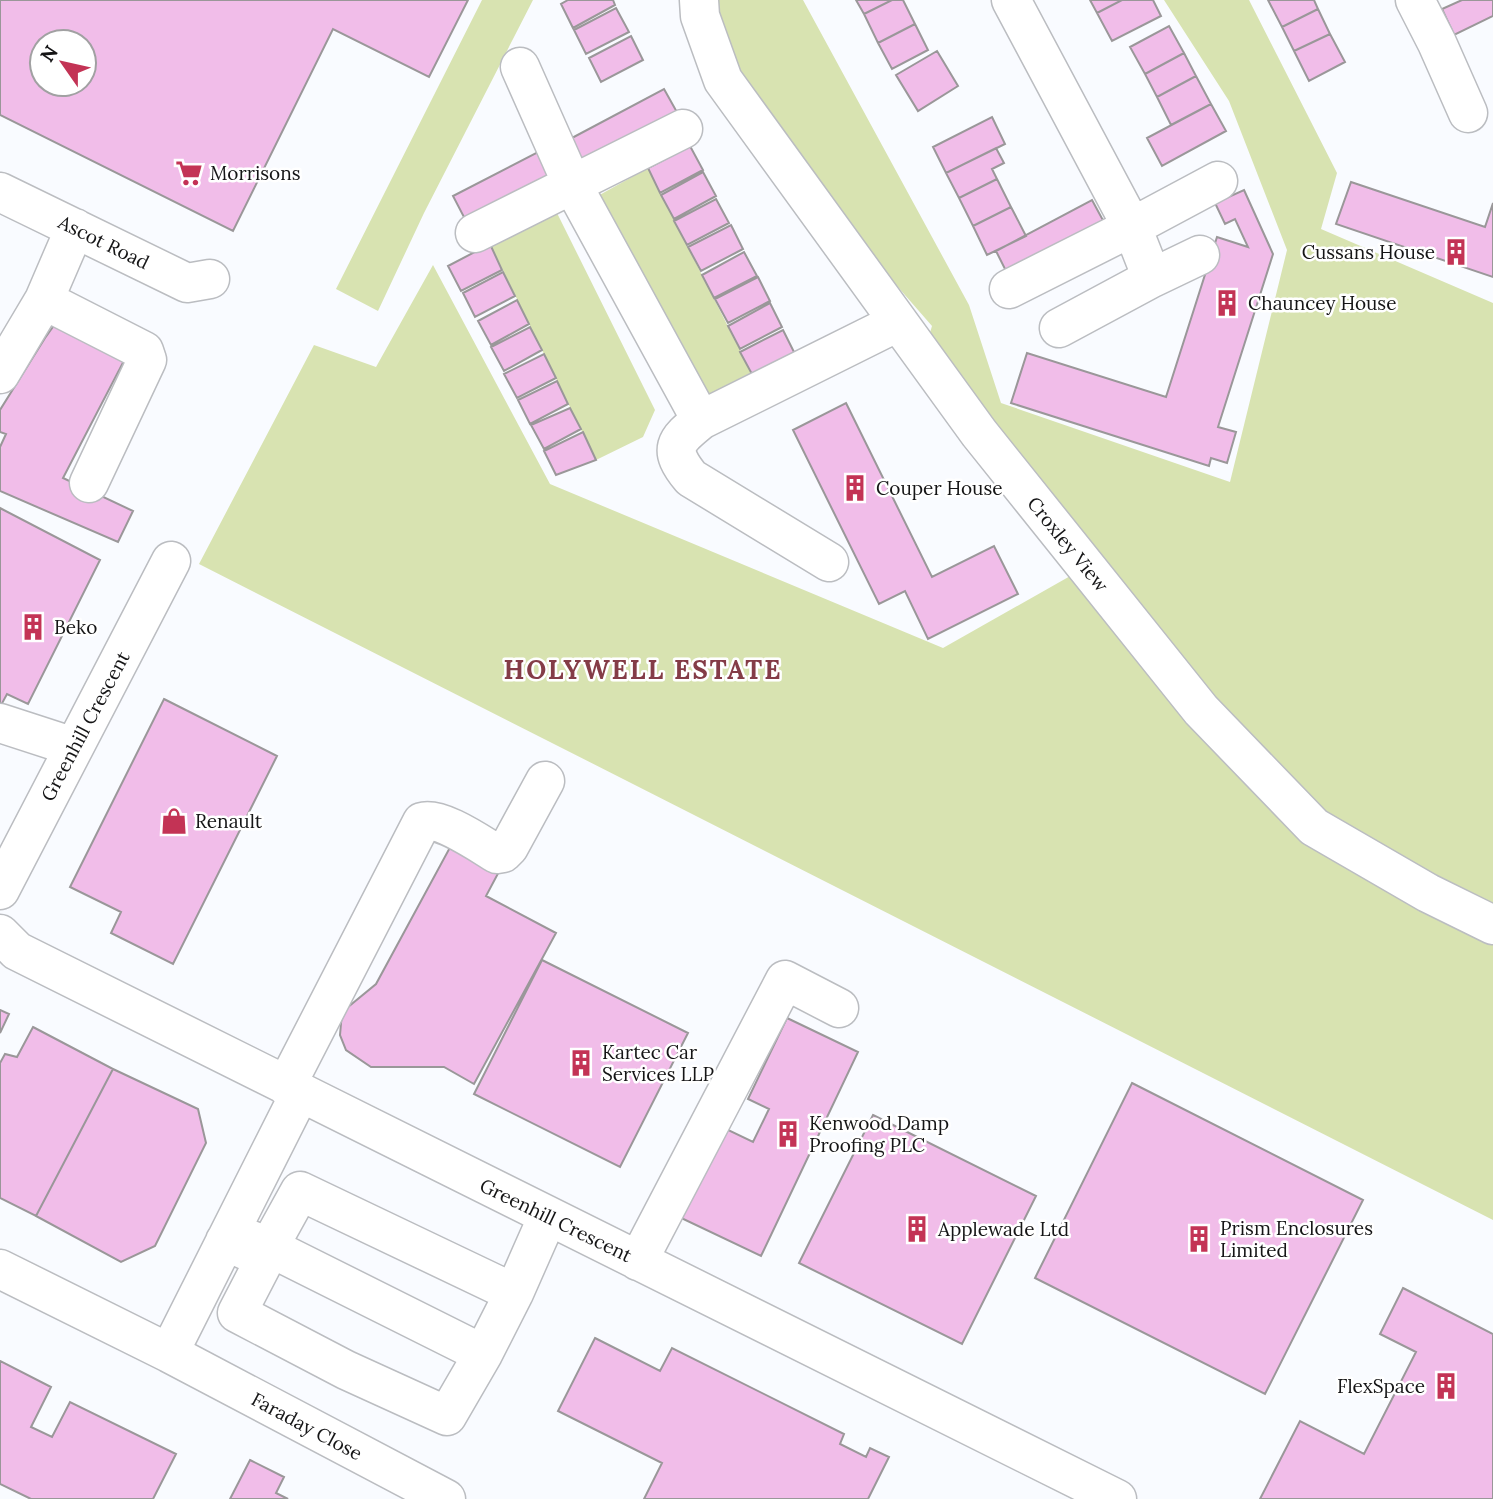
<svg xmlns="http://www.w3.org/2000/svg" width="1493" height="1499" viewBox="0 0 1493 1499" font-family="Lora,serif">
<rect width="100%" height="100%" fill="#f9fbff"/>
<path fill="#d8e3b1" d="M482 0H533L424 213 378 311 336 289Z
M714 0H803L969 305 1001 403 1230 482 1287 250 1229 101 1164 0H1249L1337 173 1321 229 1493 303V1220L199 564 314 345 376 367 433 265 550 484 943 648 1072 575 917 376 932 326 836 216 736 69Z
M648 168 753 376 700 404 587 202Z
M556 211 655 410 643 437 596 460 490 244Z"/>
<path fill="#f1bde9" stroke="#9a9799" stroke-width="2" fill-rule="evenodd" d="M0 0H468L429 77 333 29 233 231 0 115ZM42 42H84V84H42Z
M568 0H613L615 5 573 28 561 4Z
M856 0H892L864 14Z
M892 0H903L915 24 878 43 864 14Z
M1090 0H1122L1097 13Z
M1122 0H1153L1161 16 1112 41 1097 13Z
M1268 0H1314L1318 9 1282 27Z
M1462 0H1493V16L1454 35 1442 9Z
M616 8 629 32 586 54 574 30Z
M1318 9 1330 34 1294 51 1282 27Z
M915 24 928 50 892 69 878 43Z
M1169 26 1184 53 1145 74 1130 47Z
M1330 34 1345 62 1309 81 1294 51Z
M631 36 643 60 601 82 589 58Z
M937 51 958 86 918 111 896 75Z
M1184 53 1196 76 1157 97 1145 74Z
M1196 76 1211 104 1171 125 1157 97Z
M664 89 678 114 584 164 570 139Z
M1211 104 1226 131 1162 166 1147 138Z
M992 117 1005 144 946 173 933 147Z
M690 146 703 170 660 193 648 168Z
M996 148 1004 163 992 169 997 179 959 198 946 173Z
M540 151 554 175 466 221 453 196Z
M703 172 716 196 674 219 661 195Z
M997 179 1011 207 973 226 959 198Z
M1351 182 1485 227 1493 203V277L1336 224Z
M1244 190 1273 254 1218 427 1236 432 1227 463 1211 458 1209 466 1011 403 1027 353 1166 397 1217 237 1248 247 1235 219 1225 224 1215 203Z
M716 199 729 223 687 245 674 221Z
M1092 200 1105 224 1008 275 996 251Z
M1011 207 1026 236 987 255 973 226Z
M731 225 743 249 701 271 688 247Z
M490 244 502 270 461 291 448 266Z
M744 252 757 276 714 298 702 275Z
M503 272 515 296 475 317 463 293Z
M758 277 770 301 728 323 715 299Z
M517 300 529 324 491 345 478 321Z
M770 303 782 327 740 349 728 326Z
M60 317 128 353 63 478 133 511 118 542 0 491V447L6 434 0 432V410L45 338Z
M530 327 542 350 504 371 491 347Z
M783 330 795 354 753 376 740 352Z
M544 354 556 378 517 398 504 374Z
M557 381 568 404 530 424 518 400Z
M846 403 932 577 994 546 1018 594 928 639 905 591 879 604 793 430Z
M570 408 581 429 544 449 531 425Z
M583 432 596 460 556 475 544 451Z
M0 508 100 560 28 704 7 694 0 707Z
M164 699 277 756 173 964 111 933 121 912 70 887Z
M454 840 502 866 486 896 556 933 474 1084 444 1067H371L346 1050 340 1035 342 1012 376 984Z
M542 960 688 1033 620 1167 474 1094Z
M0 1010 9 1014 0 1033Z
M787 1018 858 1052 761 1256 677 1216 720 1126 753 1142 769 1109 748 1099Z
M33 1027 113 1069 36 1216 0 1198V1063L5 1054 17 1057Z
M113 1069 198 1109 206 1143 155 1246 121 1262 36 1216Z
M1132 1083 1363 1200 1265 1394 1035 1278Z
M873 1115 1036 1196 962 1344 799 1263Z
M1403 1288 1493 1334V1499H1260L1300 1421 1364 1454 1416 1352 1380 1334Z
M595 1338 660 1371 672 1348 844 1434 840 1444 866 1457 870 1448 889 1457 868 1499H644L662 1463 558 1411Z
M0 1361 51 1387 31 1427 52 1437 70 1402 176 1454 153 1499H31L0 1484Z
M250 1460 284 1477 276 1493 288 1499H230Z"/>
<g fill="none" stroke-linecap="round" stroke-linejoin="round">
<defs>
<path id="minor" d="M699 0 700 16 723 80 979 433 1201 710 1314 827 1428 893 1493 925
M1011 0 1132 227 1152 278 1059 328
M1415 0 1437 43 1468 113
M520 67 572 184 701 420
M0 192 187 283 210 279
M475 233 683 129
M1152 278 1200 255
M1009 289 1132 227 1218 181
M44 300 144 351 147 360 89 483
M0 374 44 300 75 228
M829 562 691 478C667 449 675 441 701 420L898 322
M0 723 74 747
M0 890 171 561
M0 934 17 951 1117 1499
M286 1086 422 822C440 816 480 844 497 854L503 853 509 847 545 781
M246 1238 269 1247 483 1354
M225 1241 265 1259 237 1313 346 1370 447 1416 483 1354 514 1293 548 1216
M269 1247 300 1191 514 1293
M638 1261 785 980 839 1008
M0 1269 169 1353 446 1499
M169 1353 300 1093"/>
</defs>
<use href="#minor" stroke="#bbbdc1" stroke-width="41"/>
<use href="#minor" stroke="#fff" stroke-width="38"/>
</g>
<defs>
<symbol id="supermarket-bare" viewBox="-9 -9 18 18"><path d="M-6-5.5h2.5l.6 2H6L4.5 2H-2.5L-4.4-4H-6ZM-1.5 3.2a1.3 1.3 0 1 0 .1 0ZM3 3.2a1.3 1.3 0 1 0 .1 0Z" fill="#c33355" stroke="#fff" stroke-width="2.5" paint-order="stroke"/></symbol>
<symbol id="building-bare" viewBox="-9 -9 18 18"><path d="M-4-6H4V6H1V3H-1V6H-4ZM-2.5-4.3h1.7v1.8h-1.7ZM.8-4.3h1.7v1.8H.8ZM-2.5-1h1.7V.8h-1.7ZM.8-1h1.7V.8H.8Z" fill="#c33355" stroke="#fff" stroke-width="2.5" paint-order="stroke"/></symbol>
<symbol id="shop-bare" viewBox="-9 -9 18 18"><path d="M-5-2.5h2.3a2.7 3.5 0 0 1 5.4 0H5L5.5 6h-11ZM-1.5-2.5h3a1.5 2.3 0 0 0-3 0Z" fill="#c33355" stroke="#fff" stroke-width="2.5" paint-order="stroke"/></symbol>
</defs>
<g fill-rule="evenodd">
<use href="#supermarket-bare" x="170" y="154" width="38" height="38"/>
<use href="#building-bare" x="1437" y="233" width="38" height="38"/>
<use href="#building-bare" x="1208" y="284" width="38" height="38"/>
<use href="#building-bare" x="836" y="469" width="38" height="38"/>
<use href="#building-bare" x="14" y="608" width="38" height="38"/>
<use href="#shop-bare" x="155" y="802" width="38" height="38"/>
<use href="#building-bare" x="562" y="1044" width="38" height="38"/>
<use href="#building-bare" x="769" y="1115" width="38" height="38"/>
<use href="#building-bare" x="898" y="1210" width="38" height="38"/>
<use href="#building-bare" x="1180" y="1220" width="38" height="38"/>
<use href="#building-bare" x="1427" y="1367" width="38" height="38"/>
</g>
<g text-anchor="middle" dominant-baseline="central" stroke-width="5" stroke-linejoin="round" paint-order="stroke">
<g font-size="19" fill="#151516" stroke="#fff" text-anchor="start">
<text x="210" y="173">Morrisons</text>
<text x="1435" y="252" text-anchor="end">Cussans House</text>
<text x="1248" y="303">Chauncey House</text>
<text x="876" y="488">Couper House</text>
<text x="54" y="627">Beko</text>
<text x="195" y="821">Renault</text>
<text x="602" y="1052">Kartec Car<tspan x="602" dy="22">Services LLP</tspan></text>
<text x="809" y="1123">Kenwood Damp<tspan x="809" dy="22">Proofing PLC</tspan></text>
<text x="1220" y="1228">Prism Enclosures<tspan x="1220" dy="22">Limited</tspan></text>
<text x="938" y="1229">Applewade Ltd</text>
<text x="1425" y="1386" text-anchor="end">FlexSpace</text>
</g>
<g font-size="19" fill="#151516" stroke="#fff">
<text transform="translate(104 242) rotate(26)">Ascot Road</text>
<text transform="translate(1068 544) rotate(51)">Croxley View</text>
<text transform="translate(85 726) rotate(-62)">Greenhill Crescent</text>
<text transform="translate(556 1220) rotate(26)">Greenhill Crescent</text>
<text transform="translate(307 1426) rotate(28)">Faraday Close</text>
</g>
<g font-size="26" font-weight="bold" letter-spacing="2" fill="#843c47" stroke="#fff">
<text x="643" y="669">HOLYWELL ESTATE</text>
</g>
</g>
<g transform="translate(63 63) rotate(304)"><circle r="33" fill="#ffffff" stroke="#a1a1a2" stroke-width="2"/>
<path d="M0-5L12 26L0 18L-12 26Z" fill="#c33355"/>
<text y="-10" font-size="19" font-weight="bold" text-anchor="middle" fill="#151516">N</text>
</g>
</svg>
